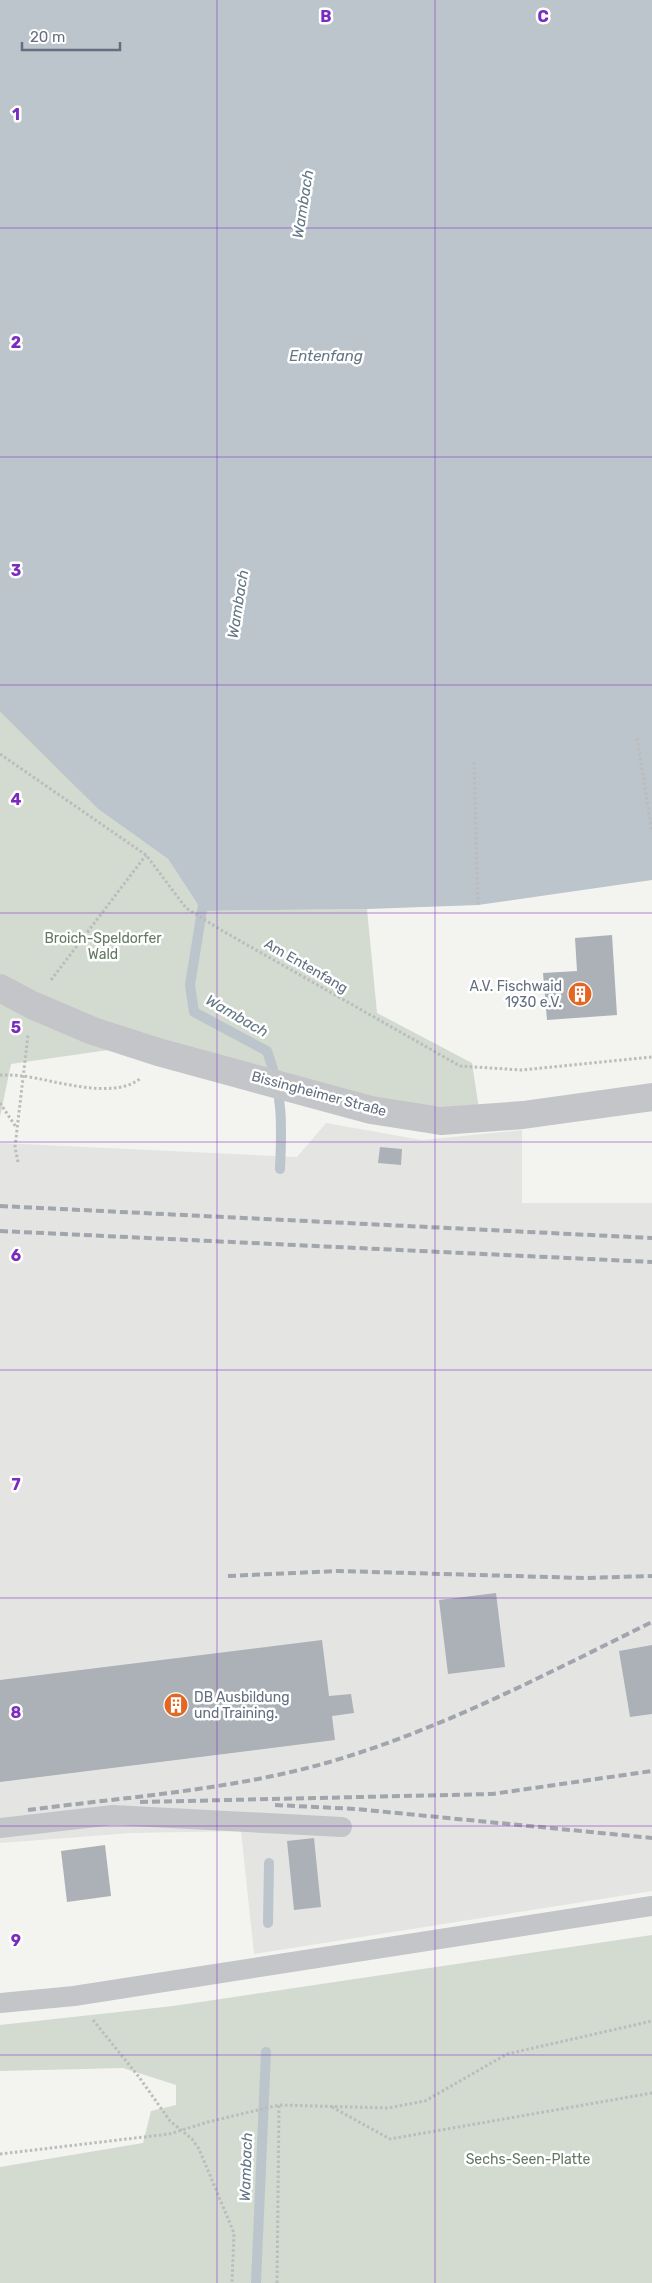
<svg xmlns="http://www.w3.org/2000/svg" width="652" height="2283" viewBox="0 0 652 2283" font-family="Rubik,sans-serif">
<rect width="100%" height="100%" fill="#f3f4ef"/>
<path fill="#e4e4e3" d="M326 1123 422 1140 522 1130V1203H652V1891L254 1954 241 1831 132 1833 0 1843V1143L297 1157Z"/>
<path fill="#d3dad0" d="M0 712 98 809 168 859 202 911 367 909 377 1013 472 1063 479 1109 409 1105 115 1049 11 1064 0 1117Z
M652 1935V2283H0V2167L143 2143 151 2111 176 2105V2085L123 2068 0 2071V2025L173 2006Z"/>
<path fill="#bcc5cb" d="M0 0H652V880L478 905 367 909 202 911 168 859 98 809 0 712Z"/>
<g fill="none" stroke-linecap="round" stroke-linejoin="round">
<path stroke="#bcc5cb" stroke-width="10" d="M204 898 190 985 194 1012 267 1051C283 1094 282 1125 280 1169
M268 1923 269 1863
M256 2283 266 2052"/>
</g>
<path fill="#acb1b7" d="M612 935 617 1015 547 1020 543 973 577 971 575 938Z
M380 1147 402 1149 401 1165 378 1163Z
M496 1593 505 1667 448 1674 439 1600Z
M322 1640 329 1696 351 1694 354 1713 332 1716 335 1740 0 1782V1680Z
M652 1645V1714L630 1717 619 1651Z
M314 1838 321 1907 294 1910 287 1841Z
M105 1845 111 1896 67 1902 61 1851Z"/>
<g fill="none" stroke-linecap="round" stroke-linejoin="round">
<path stroke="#babcbe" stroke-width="3" stroke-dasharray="2.5 2.5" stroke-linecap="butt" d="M637 738 652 832
M0 754 146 855 186 908 221 930 460 1066 521 1070 652 1057
M474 762 478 905
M51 980 146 855
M0 1075C8 1075 16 1075 23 1076 55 1080 113 1101 141 1078
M0 1103 16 1127
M18 1162 15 1147 28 1035
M93 2020 139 2077 170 2121 192 2139 199 2149 234 2233 232 2283
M332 2107 390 2139 652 2093
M0 2154 169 2134 208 2122 279 2105 388 2108 425 2101 507 2054 652 2021
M277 2283 279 2105"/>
<path stroke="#c3c5c9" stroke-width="20" d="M0 1828 113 1815 342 1827
M0 2003 74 1996 652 1906"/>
<path stroke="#c3c5c9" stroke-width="28" d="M0 988 32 1005 93 1031 158 1052 371 1110 441 1121 523 1115 652 1097"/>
<path stroke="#a1a5ac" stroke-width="4" stroke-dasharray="8 4" stroke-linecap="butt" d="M0 1206 652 1238
M0 1231 652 1262
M228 1576 338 1571 584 1578 652 1576
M140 1802 492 1794 652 1771
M275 1805 356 1809 652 1838
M28 1810C127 1797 230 1790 326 1763 441 1730 546 1674 652 1622"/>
</g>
<path fill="none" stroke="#7b2cbf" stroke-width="1" stroke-opacity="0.55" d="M217 0V2283M435 0V2283M0 228H652M0 457H652M0 685H652M0 913H652M0 1142H652M0 1370H652M0 1598H652M0 1826H652M0 2055H652"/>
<defs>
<symbol id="building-disc" viewBox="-11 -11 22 22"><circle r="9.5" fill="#e16722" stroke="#fff"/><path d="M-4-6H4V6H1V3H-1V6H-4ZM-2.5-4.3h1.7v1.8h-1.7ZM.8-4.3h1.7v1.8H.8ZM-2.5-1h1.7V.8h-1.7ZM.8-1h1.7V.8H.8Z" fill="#fff"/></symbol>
</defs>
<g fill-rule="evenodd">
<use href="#building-disc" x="566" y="980" width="28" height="28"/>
<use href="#building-disc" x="162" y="1691" width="28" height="28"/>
</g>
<g text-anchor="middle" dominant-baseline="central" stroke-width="5" stroke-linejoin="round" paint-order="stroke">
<g font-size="14" fill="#637861" stroke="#fff">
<text x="103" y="938">Broich-Speldorfer<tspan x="103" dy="16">Wald</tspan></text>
<text x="528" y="2159">Sechs-Seen-Platte</text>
</g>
<g font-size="14" fill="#636f80" stroke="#fff">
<text transform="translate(306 966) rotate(30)">Am Entenfang</text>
<text transform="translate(319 1094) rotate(15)">Bissingheimer Straße</text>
</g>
<g font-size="14" fill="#636f80" stroke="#fff" text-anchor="end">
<text x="562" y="986">A.V. Fischwaid<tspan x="562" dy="16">1930 e.V.</tspan></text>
<text x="194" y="1697" text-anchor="start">DB Ausbildung<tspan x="194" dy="16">und Training.</tspan></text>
</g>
<g font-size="15" font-style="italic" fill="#637785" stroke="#fff">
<text transform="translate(303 204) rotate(-81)">Wambach</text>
<text x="326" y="356">Entenfang</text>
<text transform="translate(238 604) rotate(-81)">Wambach</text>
<text transform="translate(237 1016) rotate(30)">Wambach</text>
<text transform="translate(246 2167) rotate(-88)">Wambach</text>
</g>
</g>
<g font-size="16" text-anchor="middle" font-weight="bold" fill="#7b2cbf" stroke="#fff" stroke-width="5" stroke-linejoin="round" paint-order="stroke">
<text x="326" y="22">B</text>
<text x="543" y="22">C</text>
<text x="16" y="120">1</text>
<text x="16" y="348">2</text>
<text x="16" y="576">3</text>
<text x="16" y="805">4</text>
<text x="16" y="1033">5</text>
<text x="16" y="1261">6</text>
<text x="16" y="1490">7</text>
<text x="16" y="1718">8</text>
<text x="16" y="1946">9</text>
</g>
<path d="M22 42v8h98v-8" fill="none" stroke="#636f80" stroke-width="2.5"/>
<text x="30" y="42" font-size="15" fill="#636f80" stroke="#ffffff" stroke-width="4" paint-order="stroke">20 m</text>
</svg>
